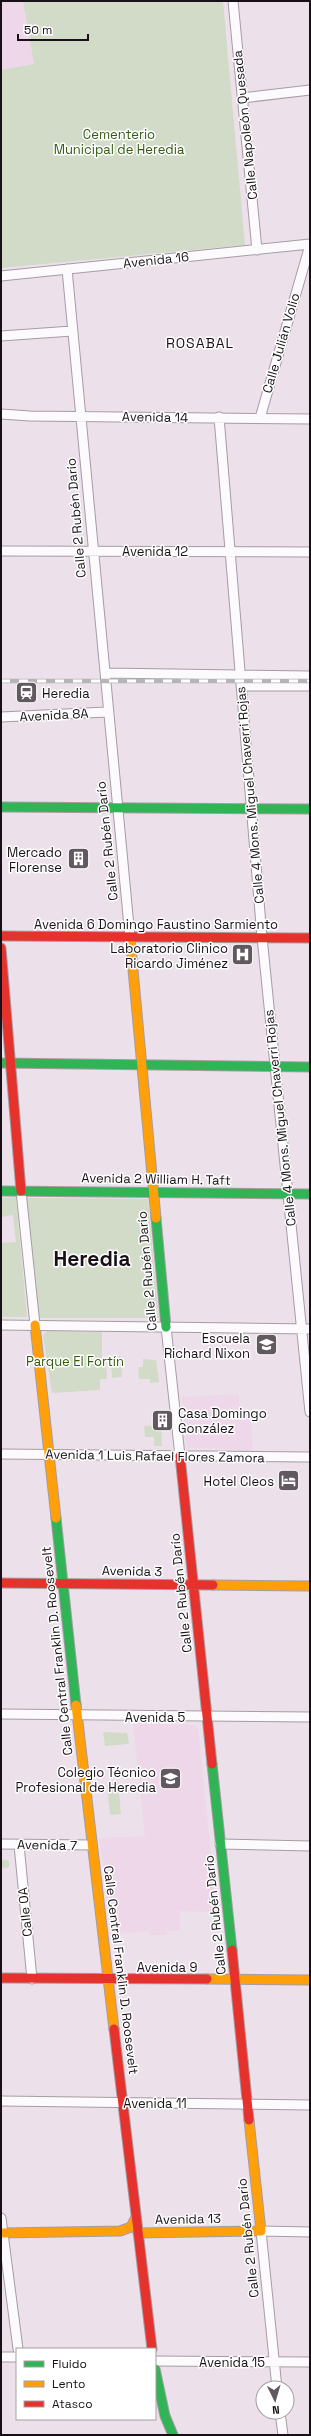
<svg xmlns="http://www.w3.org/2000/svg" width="311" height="2436" viewBox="0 0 311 2436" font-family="'Space Grotesk',sans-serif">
<rect width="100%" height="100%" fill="#ece0ea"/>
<path fill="#edd7e9" d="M1 1H23L34 64 1 70Z
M238 1394 241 1414 251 1413 253 1452 239 1453 238 1449 187 1448 182 1397Z
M133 1723 195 1725 198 1728 217 1912 180 1911V1931H167V1935H150L149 1931 113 1934 99 1838 145 1836Z"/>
<path fill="#d2dbc8" d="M23 1H223L245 245 1 268V70L34 64Z
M16 1197 27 1317H1V1243L16 1242 13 1215 1 1217V1198Z
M25 1198 148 1199 159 1318H38Z
M47 1331 102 1332V1358H106L107 1379H100V1390L52 1393 43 1335Z
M121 1356 122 1377 112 1378 111 1357Z
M143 1359 156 1360 159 1382 150 1383V1379H139L138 1367H143Z
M161 1425 162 1446H154V1437H145L144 1426Z
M103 1732 127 1733 129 1744 105 1746Z
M118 1783 121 1814 110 1815 107 1785Z
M0.5 1864a4.5 4.5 0 1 1 9 0a4.5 4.5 0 1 1-9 0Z"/>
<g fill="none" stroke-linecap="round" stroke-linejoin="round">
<defs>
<path id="street" d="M233 1 257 250
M242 98 310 90
M67 269 130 937
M1 276 310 244
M1 336 72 331
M1 414 30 416 310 419
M219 417 262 937 310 1412
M260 418 310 245
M1 551 310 552
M105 673 310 676
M241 686H310
M1 717 107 712
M21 1191 35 1325
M1 1325 310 1329
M166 1327 180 1456
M1 1454 310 1457
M1 1714 310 1717
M1 1844 92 1845
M220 1844 310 1846
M19 1845 32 1979
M1 2101 310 2105
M1 2218 18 2349
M1 2357H17
M155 2361 310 2362
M277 2388 261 2231 310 2232
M280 2412 283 2435"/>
<path id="fast" d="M1 807 310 809
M1 1063 310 1067
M1 1191 310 1194
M156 1218 166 1327
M56 1518 76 1705
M212 1764 232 1950
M155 2369 165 2416 173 2435"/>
<path id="slow" d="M130 937 156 1218
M35 1325 56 1518
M213 1585 310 1586
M76 1705 114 2029
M207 1979 310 1980
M1 2233 120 2231 131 2227 136 2217
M138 2233 261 2231 249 2120"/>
<path id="jam" d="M1 936 310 938
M1 948 21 1191
M180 1456 212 1764
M1 1583 213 1585
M232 1950 249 2120
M1 1978 207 1979
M114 2029 152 2349"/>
</defs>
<use href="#street" stroke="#a69ca4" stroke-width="11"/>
<use href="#fast" stroke="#a69ca4" stroke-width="11"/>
<use href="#slow" stroke="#a69ca4" stroke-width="11"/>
<use href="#jam" stroke="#a69ca4" stroke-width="11"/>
<use href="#street" stroke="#fcfafc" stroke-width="9"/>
<use href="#fast" stroke="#30b455" stroke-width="9"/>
<use href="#slow" stroke="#ff9f0a" stroke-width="9"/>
<use href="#jam" stroke="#e5322d" stroke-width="9"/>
<defs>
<path id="rail" d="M1 681H310"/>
</defs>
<use href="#rail" stroke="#b7b4b7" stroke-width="4.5"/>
<use href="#rail" stroke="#fff" stroke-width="3" stroke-dasharray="9" stroke-linecap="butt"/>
</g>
<defs>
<symbol id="station-square" viewBox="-11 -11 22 22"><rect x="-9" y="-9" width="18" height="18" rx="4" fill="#625960" stroke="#fff"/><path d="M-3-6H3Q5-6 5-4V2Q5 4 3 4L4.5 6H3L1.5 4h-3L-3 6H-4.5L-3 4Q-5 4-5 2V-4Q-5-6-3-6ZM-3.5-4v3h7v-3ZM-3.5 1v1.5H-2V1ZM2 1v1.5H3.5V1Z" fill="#fff"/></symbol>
<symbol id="building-square" viewBox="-11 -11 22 22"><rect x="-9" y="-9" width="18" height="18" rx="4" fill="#625960" stroke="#fff"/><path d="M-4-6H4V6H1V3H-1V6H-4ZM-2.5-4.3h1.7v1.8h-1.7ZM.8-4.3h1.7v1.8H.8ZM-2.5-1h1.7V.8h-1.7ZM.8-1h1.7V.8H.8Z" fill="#fff"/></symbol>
<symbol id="hospital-square" viewBox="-11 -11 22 22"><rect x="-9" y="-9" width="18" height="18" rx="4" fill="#625960" stroke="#fff"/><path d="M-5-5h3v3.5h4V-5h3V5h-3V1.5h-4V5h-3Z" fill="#fff"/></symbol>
<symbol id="university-square" viewBox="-11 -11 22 22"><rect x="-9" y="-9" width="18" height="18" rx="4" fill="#625960" stroke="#fff"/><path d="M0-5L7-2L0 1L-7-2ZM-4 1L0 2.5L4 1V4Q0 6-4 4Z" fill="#fff"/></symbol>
<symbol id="hotel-square" viewBox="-11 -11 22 22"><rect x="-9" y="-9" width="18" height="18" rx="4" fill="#625960" stroke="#fff"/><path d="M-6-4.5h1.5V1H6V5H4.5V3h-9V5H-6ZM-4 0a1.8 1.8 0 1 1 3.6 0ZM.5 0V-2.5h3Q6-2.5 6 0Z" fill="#fff"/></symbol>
<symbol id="school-square" viewBox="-11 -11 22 22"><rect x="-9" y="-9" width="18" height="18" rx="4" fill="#625960" stroke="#fff"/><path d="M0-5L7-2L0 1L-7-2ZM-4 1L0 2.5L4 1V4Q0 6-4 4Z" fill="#fff"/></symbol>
</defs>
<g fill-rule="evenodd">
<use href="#station-square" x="14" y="680" width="25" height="25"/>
<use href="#building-square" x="66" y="846" width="25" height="25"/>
<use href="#hospital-square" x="230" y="942" width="25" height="25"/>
<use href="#university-square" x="254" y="1332" width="25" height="25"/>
<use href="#building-square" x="150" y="1408" width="25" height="25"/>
<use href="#hotel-square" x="276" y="1468" width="25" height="25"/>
<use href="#school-square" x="158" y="1766" width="25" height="25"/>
</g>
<g text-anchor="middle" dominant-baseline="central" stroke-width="3" stroke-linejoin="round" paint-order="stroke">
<g font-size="13" fill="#181016" stroke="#fff">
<text transform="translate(245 125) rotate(-96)">Calle Napoleón Quesada</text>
<text transform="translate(156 260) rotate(-6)">Avenida 16</text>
<text transform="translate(281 343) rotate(-74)">Calle Julián Volio</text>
<text transform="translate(155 417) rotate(1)">Avenida 14</text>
<text transform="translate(76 518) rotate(-95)">Calle 2 Rubén Darío</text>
<text x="155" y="551">Avenida 12</text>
<text transform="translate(54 715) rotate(-3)">Avenida 8A</text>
<text transform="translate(250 795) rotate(-95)">Calle 4 Mons. Miguel Chaverri Rojas</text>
<text transform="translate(107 841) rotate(-96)">Calle 2 Rubén Darío</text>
<text x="156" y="924">Avenida 6 Domingo Faustino Sarmiento</text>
<text transform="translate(280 1118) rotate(-96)">Calle 4 Mons. Miguel Chaverri Rojas</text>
<text transform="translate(156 1179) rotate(1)">Avenida 2 William H. Taft</text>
<text transform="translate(147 1271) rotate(-95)">Calle 2 Rubén Darío</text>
<text transform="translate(155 1456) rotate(1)">Avenida 1 Luis Rafael Flores Zamora</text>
<text transform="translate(132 1571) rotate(1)">Avenida 3</text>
<text transform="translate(181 1593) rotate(-96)">Calle 2 Rubén Darío</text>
<text transform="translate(57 1651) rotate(-96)">Calle Central Franklin D. Roosevelt</text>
<text x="155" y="1717">Avenida 5</text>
<text transform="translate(47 1845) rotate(1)">Avenida 7</text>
<text transform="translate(25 1912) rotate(-96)">Calle 0A</text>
<text transform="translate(215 1915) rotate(-96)">Calle 2 Rubén Darío</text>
<text x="167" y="1967">Avenida 9</text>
<text transform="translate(121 1970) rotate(83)">Calle Central Franklin D. Roosevelt</text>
<text x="155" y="2103">Avenida 11</text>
<text transform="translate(188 2219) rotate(-1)">Avenida 13</text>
<text transform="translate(248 2238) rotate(-96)">Calle 2 Rubén Darío</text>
<text x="232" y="2362">Avenida 15</text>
</g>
<g font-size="13" fill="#325a11" stroke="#fff">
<text x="119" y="134">Cementerio<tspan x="119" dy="15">Municipal de Heredia</tspan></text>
<text x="75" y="1361">Parque El Fortín</text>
</g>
<g font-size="13" fill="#181016" stroke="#fff" text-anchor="end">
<text x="42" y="693" text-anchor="start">Heredia</text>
<text x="62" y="852">Mercado<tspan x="62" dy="15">Florense</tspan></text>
<text x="228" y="948">Laboratorio Clinico<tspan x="228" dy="15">Ricardo Jiménez</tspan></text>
<text x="250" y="1338">Escuela<tspan x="250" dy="15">Richard Nixon</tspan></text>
<text x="178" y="1413" text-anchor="start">Casa Domingo<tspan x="178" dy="15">González</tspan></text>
<text x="274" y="1481">Hotel Cleos</text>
<text x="156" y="1772">Colegio Técnico<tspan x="156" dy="15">Profesional de Heredia</tspan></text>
</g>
<g font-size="14" letter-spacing="1" fill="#181016" stroke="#fff">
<text x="200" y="343">ROSABAL</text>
</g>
<g font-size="21" font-weight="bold" fill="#181016" stroke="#fff">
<text x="92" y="1258">Heredia</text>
</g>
</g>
<rect width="311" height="2436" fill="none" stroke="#181016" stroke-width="4"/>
<rect x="16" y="2348" width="140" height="72" fill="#ffffff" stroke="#a39fa2"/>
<rect x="24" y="2361" width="20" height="6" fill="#30b455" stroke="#a39fa2"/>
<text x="52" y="2368" font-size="12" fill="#181016">Fluido</text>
<rect x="24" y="2381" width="20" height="6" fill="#ff9f0a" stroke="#a39fa2"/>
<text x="52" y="2388" font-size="12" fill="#181016">Lento</text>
<rect x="24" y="2401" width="20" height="6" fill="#e5322d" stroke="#a39fa2"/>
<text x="52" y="2408" font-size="12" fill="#181016">Atasco</text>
<g transform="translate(275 2400) rotate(175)"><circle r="19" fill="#ffffff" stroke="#a39fa2"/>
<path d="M0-3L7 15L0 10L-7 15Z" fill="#625960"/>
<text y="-6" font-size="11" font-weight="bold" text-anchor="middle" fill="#181016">N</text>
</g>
<path d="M18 34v6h70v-6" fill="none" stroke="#181016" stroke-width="2"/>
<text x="24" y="34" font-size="12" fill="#181016" stroke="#ffffff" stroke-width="3" paint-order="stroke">50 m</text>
</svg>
